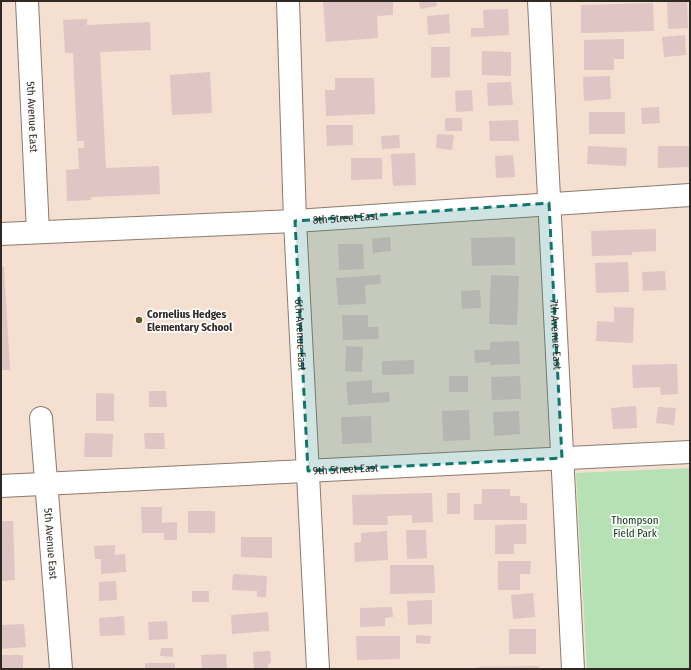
<svg xmlns="http://www.w3.org/2000/svg" width="691" height="670" viewBox="0 0 691 670" font-family="'Fira Sans Condensed',sans-serif">
<rect width="100%" height="100%" fill="#f4dfd1"/>
<path fill="#b5e1b4" d="M690 468V669H587L576 473Z"/>
<path fill="#dfc5c4" d="M323 1H393V15L377 16 378 38 326 42Z
M419 1H436L437 6 420 9Z
M667 1H687L688 28 668 29Z
M653 3 654 31 581 33V5Z
M508 9 509 35 471 37V28H484L483 10Z
M449 14 450 33 428 35 427 16Z
M87 19V25L150 22 151 50 100 52 106 168 159 166 160 194 91 197V200L67 201 66 170 79 169 78 148H84V141H77L73 53H65L63 20Z
M685 35 686 55 664 57 662 37Z
M624 39V59H614V70H584V40Z
M431 47H450V77L431 78Z
M482 51 511 52V76L482 75Z
M210 72 212 113 172 115 170 75Z
M610 76 611 99 584 101 583 77Z
M335 78H374L375 114 326 116 325 90H335Z
M511 82 513 105 488 106 487 83Z
M472 90 473 111 456 112 455 91Z
M659 107 660 123 642 124 641 108Z
M589 112H625V134H589Z
M445 118H462V131H445Z
M518 120 519 141H490L489 121Z
M326 125H353V145L327 146Z
M437 134 454 135 452 150 436 148Z
M399 135 400 148 382 149 381 136Z
M588 146 627 148 626 166 587 164Z
M658 146H690V167L658 168Z
M415 153 416 185 393 186 391 154Z
M513 155 515 177 496 178 495 156Z
M351 158H382V179L351 180Z
M656 229V251L632 252V255L592 256 591 231Z
M390 237 391 251 373 253 372 239Z
M515 237V265L472 266 471 238Z
M338 244H363L364 269 339 270Z
M628 262 629 292 596 293 595 263Z
M1 267H4L10 370H1Z
M665 271 666 290 643 291 642 272Z
M380 275 381 284 365 285 366 304 338 305 336 278Z
M491 275 519 276 517 325 489 324Z
M480 290 481 308 462 309 461 291Z
M614 307 634 308 633 343 596 341 597 321 614 322Z
M342 315H368V327H378L379 339 343 340Z
M519 341 520 364 490 365V362L475 363 474 350H490V342Z
M346 346 363 347 362 372 345 371Z
M414 360V374L382 375V361Z
M677 364 678 394 661 395 660 387 633 388 632 365Z
M449 376H468V392H449Z
M520 376 521 399 492 400 491 377Z
M372 380V393L389 392 390 402 348 405 346 382Z
M149 391H166L167 407H149Z
M96 393 114 394V421H96Z
M636 406 637 428 613 429 611 408Z
M658 407 676 408 674 425 656 423Z
M469 410 470 440 443 441 442 411Z
M519 411 520 434 494 436 493 412Z
M371 416 372 443 342 444 341 417Z
M85 433 113 434 112 457H84Z
M144 433H164L165 449H145Z
M482 489H510V496H520V503H527V520H474V504H482Z
M432 493 433 522 412 523V515L387 516 388 525H353L352 495Z
M447 493H460V514H447Z
M141 507H162V523L177 522V540H164V533H142Z
M188 511H215V533H188Z
M1 521H13L15 580 1 581Z
M526 524V544H514V554H495V525Z
M406 530H426L427 558 407 559Z
M387 531 388 560 355 562 354 543 361 542V533Z
M241 537H272V558L241 557Z
M115 545V555L125 554 126 572 101 574V559H95L94 546Z
M498 561H531L530 574H520V590H498Z
M390 565H434L435 593 390 594Z
M233 574 267 576 266 597H257V591L232 590Z
M116 581 117 600 99 601V582Z
M192 591H209V602H192Z
M533 593 535 617 513 619 511 595Z
M432 600V624L408 625 407 601Z
M392 607 393 617 385 618V626L360 627V608Z
M268 612 269 631 232 634 231 615Z
M124 616 125 635 100 636 99 618Z
M167 621 168 639 149 640 148 622Z
M24 624 26 647 1 649V625Z
M509 629H536V654H509Z
M416 635 431 636 430 644 416 643Z
M356 636H400V659L357 660Z
M161 648H173V657L160 656Z
M270 651 271 663 268 664V669H254L253 652Z
M226 654 227 669H202L201 655Z
M1 655H23V669H1Z
M145 663H175V669H145Z
M539 666V669H476V667Z"/>
<g fill="none" stroke-linecap="round" stroke-linejoin="round">
<defs>
<g id="minor">
<path id="s1" d="M27 1 38 232"/>
<path id="s2" d="M288 1 295 221 318 669"/>
<path id="s3" d="M539 1 573 669"/>
<path id="s4" d="M1 234 295 221 690 195"/>
<path id="s5" d="M41 418 61 669"/>
<path id="s6" d="M1 486 690 452"/>
</g>
</defs>
<use href="#minor" stroke="#8d7a6e" stroke-width="24"/>
<use href="#minor" stroke="#fff" stroke-width="22"/>
</g>
<path fill="#0f766e" fill-opacity="0.2" stroke="#0f766e" stroke-width="3" stroke-dasharray="8 5" stroke-linejoin="round" d="M549 203 562 458 308 471 295 221Z"/>
<circle fill="#5d5925" stroke="#fff" stroke-width="1.5" cx="139" cy="320" r="4"/>
<g text-anchor="middle" dominant-baseline="central" stroke-width="3.5" stroke-linejoin="round" paint-order="stroke">
<g font-size="11" fill="#302823" stroke="#fff">
<text stroke="none"><textPath href="#s1" startOffset="116">5th Avenue East</textPath></text>
<text stroke="none"><textPath href="#s4" startOffset="345">8th Street East</textPath></text>
<text stroke="none"><textPath href="#s2" startOffset="334">6th Avenue East</textPath></text>
<text stroke="none"><textPath href="#s3" startOffset="334">7th Avenue East</textPath></text>
<text stroke="none"><textPath href="#s6" startOffset="345">9th Street East</textPath></text>
<text stroke="none"><textPath href="#s5" startOffset="126">5th Avenue East</textPath></text>
</g>
<g font-size="11" font-weight="bold" fill="#302823" stroke="#fff" text-anchor="start">
<text x="147" y="314">Cornelius Hedges<tspan x="147" dy="13">Elementary School</tspan></text>
</g>
<g font-size="11" fill="#04360a" stroke="#fff">
<text x="635" y="520">Thompson<tspan x="635" dy="13">Field Park</tspan></text>
</g>
</g>
<rect width="691" height="670" fill="none" stroke="#302823" stroke-width="4"/>
</svg>
